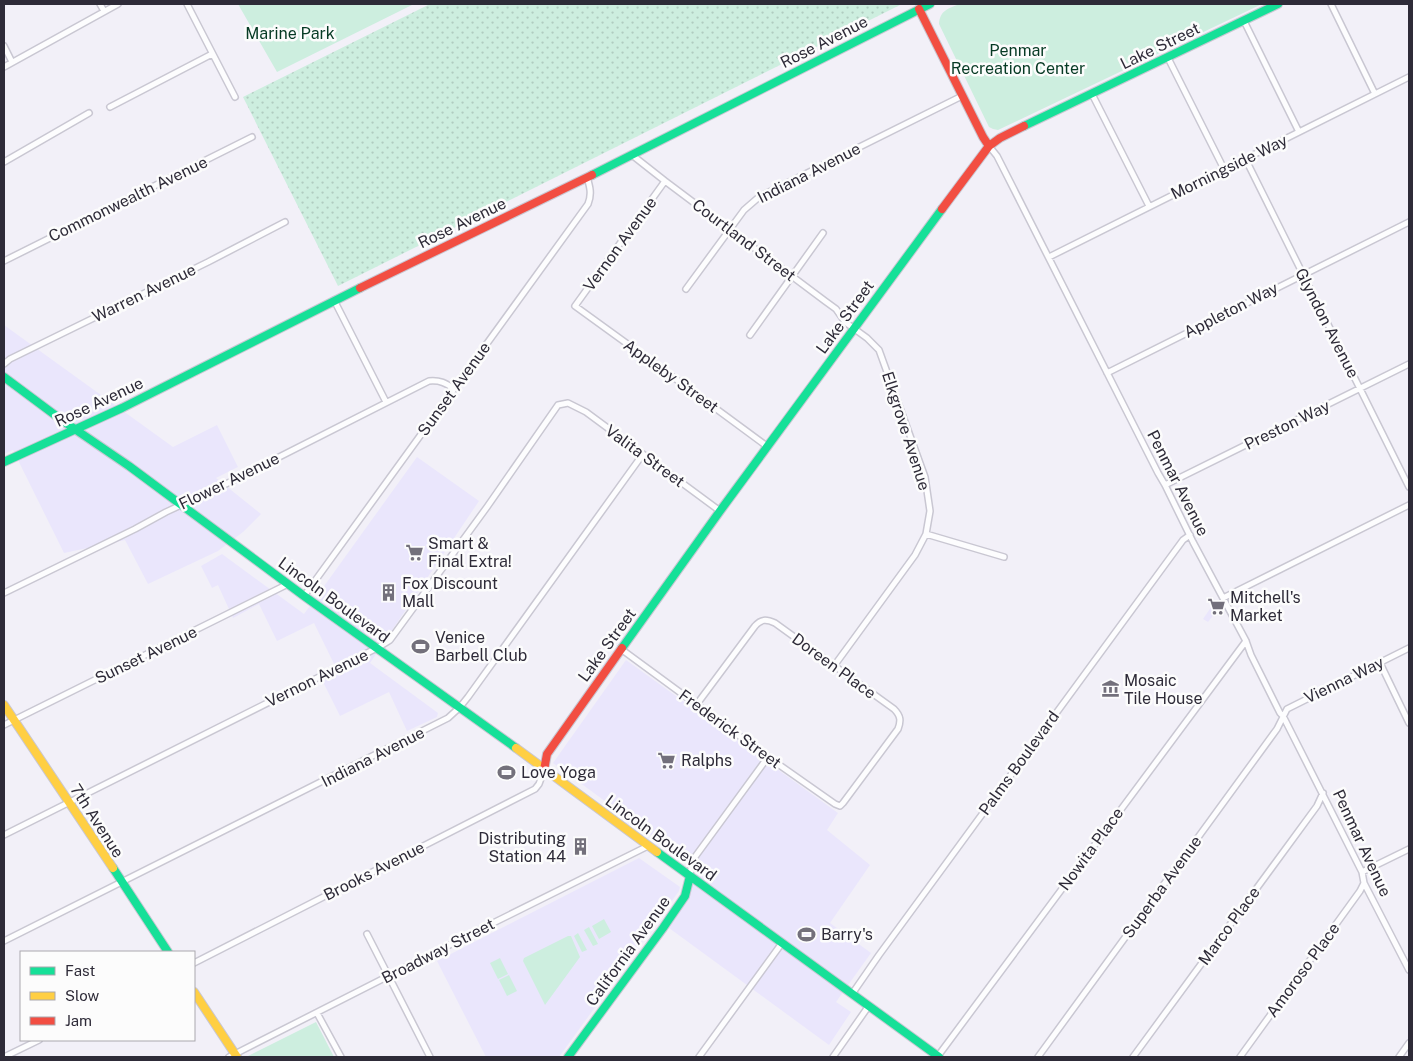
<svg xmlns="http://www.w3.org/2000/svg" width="1413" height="1061" viewBox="0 0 1413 1061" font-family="'Public Sans',sans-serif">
<defs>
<pattern id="grass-dots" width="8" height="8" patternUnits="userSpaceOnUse" patternTransform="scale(1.25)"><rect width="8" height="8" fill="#cdeedf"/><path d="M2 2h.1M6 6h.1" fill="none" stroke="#b0ccc0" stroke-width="1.8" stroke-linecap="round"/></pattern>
</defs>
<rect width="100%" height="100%" fill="#f2f0f8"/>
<path fill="#eae6fc" d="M4 325 173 447 217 425 238 467 216 478 261 514 243 532 218 551 148 584 125 540 64 553 13 450 4 454Z
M417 457 479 501 370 663 438 713 437 717 407 731 389 692 340 716 322 680 338 672 314 623 277 641 259 604 233 618 218 585 212 588 201 566 222 554 304 614Z
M1216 600 1219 608 1208 622 1203 619Z
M626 660 838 813 827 830 870 865 830 923 871 953 836 1002 851 1012 829 1045 669 928 699 870 553 763Z
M639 858 680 887 679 891 559 1057H486L437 961Z"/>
<path fill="url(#grass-dots)" d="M430 4H902L338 286 243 97Z"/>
<path fill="#cdeedf" d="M238 4H414L277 72Z
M959 4H1262L998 130 993 129 989 127 939 24C940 10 948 9 959 4Z
M604 919 611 932 599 939 592 926Z
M589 927 598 944 593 946 584 930Z
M578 933 587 950 582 952 574 936Z
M568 936H571L580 957 545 1005 523 961 524 958Z
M500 958 508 974 498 979 490 963Z
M509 975 517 991 507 996 499 980Z
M316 1022 334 1057 248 1056Z"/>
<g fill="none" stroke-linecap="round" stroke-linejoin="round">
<defs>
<path id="street" d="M100 4 104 11
M187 4 235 97
M1331 4 1375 94
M1244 21 1299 132
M4 46 12 62
M1168 58 1224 169
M4 67 118 4
M1092 94 1149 206
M110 107 212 54
M989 146 997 156 1158 473 1165 485 1193 542 1246 641 1251 655 1280 713 1283 716 1362 872 1364 883 1409 970
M632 155 665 181 825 301 836 309 845 322 867 338 879 350 925 477 930 511 926 534 915 555 834 666
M1246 160 1409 487
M4 162 89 113
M665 181 575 306 673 377 768 447
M1049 257 1409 77
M4 261 252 137
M686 289 744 210 759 197 962 96
M334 300 386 402
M750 335 823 233
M4 364 10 359 208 262 285 222
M1107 373 1409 222
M1165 485 1409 364
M926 534 1004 557
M4 593 135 529 166 512 226 484 429 381C440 380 446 383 454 389
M304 596 588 204C592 194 590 187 587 177
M1223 598 1409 505
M621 649 768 757 835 804 840 806 843 803 898 729C901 721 901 716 894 709L775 623C766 619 761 619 755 626L697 704
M1380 663 1409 723
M4 725 288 584
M4 835 377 648 390 640 487 507 558 405 568 403 586 412 720 511
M1362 872 1409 849
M690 876 692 861 768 757
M367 934 430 1057
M4 941 448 718 460 707 468 697 643 454
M194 963 535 789 539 784 544 770
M852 994 879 955 1183 540 1190 535
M317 1013 341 1057
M938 1056 1246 641
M4 1057 39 1040
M229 1057 479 930 648 846
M699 1057 782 943
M833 1057 868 1007
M1038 1057 1277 729 1287 709 1409 648
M1133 1057 1317 806 1323 793
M1240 1057 1360 891 1364 883
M1399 1057 1409 1043"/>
<path id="fast" d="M1024 126 1278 4
M592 175 930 4
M4 377 63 421 129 466 304 596 516 748
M4 462 122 408 360 288
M622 648 720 511 942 209
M657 852 939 1057
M113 868 168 952
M568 1057 663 928 685 896 690 876"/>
<path id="slow" d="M4 705 113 868
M516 748 657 852
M194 992 237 1057"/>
<path id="jam" d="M919 9 983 137 989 146
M942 209 989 146 1000 138 1024 126
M360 288 592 175
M544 770 547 754 622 648"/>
</defs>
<use href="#street" stroke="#c9c7d2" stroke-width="8"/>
<use href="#fast" stroke="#c9c7d2" stroke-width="10"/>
<use href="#slow" stroke="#c9c7d2" stroke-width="10"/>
<use href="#jam" stroke="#c9c7d2" stroke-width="10"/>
<use href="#street" stroke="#fdfdfe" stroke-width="5"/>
<use href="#fast" stroke="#16e098" stroke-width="8"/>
<use href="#slow" stroke="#ffcf43" stroke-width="8"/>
<use href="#jam" stroke="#f24e42" stroke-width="8"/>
</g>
<defs>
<symbol id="supermarket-bare" viewBox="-9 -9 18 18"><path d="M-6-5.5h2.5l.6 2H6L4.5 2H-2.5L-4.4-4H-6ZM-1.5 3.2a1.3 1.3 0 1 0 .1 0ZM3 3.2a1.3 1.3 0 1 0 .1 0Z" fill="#73707b" stroke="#fcfcfc" stroke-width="2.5" paint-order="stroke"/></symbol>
<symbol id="building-bare" viewBox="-9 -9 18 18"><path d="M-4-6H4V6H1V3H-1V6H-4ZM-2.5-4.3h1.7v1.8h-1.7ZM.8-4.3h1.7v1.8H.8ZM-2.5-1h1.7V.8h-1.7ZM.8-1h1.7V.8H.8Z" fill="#73707b" stroke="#fcfcfc" stroke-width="2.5" paint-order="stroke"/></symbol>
<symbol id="stadium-bare" viewBox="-9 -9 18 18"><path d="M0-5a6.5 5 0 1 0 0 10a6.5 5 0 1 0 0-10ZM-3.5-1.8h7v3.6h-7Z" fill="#73707b" stroke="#fcfcfc" stroke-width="2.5" paint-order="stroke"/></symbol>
<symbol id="museum-bare" viewBox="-9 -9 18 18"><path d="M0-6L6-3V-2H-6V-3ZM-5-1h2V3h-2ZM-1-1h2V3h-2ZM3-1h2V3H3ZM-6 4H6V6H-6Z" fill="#73707b" stroke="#fcfcfc" stroke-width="2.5" paint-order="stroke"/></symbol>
</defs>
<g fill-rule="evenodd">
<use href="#supermarket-bare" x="402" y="540" width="25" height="25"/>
<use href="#building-bare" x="376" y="580" width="25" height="25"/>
<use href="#supermarket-bare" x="1204" y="594" width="25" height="25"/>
<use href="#stadium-bare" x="408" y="634" width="25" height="25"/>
<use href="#museum-bare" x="1098" y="676" width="25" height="25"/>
<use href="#supermarket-bare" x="654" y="748" width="25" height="25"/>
<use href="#stadium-bare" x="494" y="760" width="25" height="25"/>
<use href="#building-bare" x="568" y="834" width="25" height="25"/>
<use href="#stadium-bare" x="794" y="922" width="25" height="25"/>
</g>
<g text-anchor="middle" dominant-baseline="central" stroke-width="5" stroke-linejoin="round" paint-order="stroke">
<g font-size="16" fill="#063a24" stroke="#fcfcfc">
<text x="290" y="33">Marine Park</text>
<text x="1018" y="50">Penmar<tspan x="1018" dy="18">Recreation Center</tspan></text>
</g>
<g font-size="16" fill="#2e2b38" stroke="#fcfcfc">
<text transform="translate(824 42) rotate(-27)">Rose Avenue</text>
<text transform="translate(1160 46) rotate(-26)">Lake Street</text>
<text transform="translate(1229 167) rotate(-26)">Morningside Way</text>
<text transform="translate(809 173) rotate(-27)">Indiana Avenue</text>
<text transform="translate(128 199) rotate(-26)">Commonwealth Avenue</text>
<text transform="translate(462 223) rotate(-26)">Rose Avenue</text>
<text transform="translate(744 240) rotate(37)">Courtland Street</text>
<text transform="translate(620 244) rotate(-54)">Vernon Avenue</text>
<text transform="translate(144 293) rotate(-26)">Warren Avenue</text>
<text transform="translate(1231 310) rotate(-27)">Appleton Way</text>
<text transform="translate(845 317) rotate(-54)">Lake Street</text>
<text transform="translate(1327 323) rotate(63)">Glyndon Avenue</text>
<text transform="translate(671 376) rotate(36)">Appleby Street</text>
<text transform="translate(454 389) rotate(-54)">Sunset Avenue</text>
<text transform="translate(99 402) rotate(-25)">Rose Avenue</text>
<text transform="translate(1287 425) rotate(-26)">Preston Way</text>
<text transform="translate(906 431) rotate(72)">Elkgrove Avenue</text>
<text transform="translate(645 456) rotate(36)">Valita Street</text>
<text transform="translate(229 481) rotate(-26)">Flower Avenue</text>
<text transform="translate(1178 483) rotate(63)">Penmar Avenue</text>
<text transform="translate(334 600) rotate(36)">Lincoln Boulevard</text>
<text transform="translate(607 645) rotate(-54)">Lake Street</text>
<text transform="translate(146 655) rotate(-26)">Sunset Avenue</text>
<text transform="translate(834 666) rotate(36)">Doreen Place</text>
<text transform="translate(317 678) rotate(-26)">Vernon Avenue</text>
<text transform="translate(1344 680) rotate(-26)">Vienna Way</text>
<text transform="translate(730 729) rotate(36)">Frederick Street</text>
<text transform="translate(373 757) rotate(-27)">Indiana Avenue</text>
<text transform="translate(1019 763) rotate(-54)">Palms Boulevard</text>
<text transform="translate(97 821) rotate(57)">7th Avenue</text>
<text transform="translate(661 838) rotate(36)">Lincoln Boulevard</text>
<text transform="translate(1362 843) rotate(65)">Penmar Avenue</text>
<text transform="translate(1091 849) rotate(-54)">Nowita Place</text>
<text transform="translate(374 871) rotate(-27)">Brooks Avenue</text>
<text transform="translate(1162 887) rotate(-54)">Superba Avenue</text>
<text transform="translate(1229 926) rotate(-54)">Marco Place</text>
<text transform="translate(438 951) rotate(-27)">Broadway Street</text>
<text transform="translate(628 951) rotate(-54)">California Avenue</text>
<text transform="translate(1303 970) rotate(-54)">Amoroso Place</text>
</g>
<g font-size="16" fill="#2e2b38" stroke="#fcfcfc" text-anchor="start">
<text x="428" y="543">Smart &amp;<tspan x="428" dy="18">Final Extra!</tspan></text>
<text x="402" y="583">Fox Discount<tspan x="402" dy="18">Mall</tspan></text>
<text x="1230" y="597">Mitchell's<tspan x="1230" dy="18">Market</tspan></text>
<text x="435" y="637">Venice<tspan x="435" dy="18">Barbell Club</tspan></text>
<text x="1124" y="680">Mosaic<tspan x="1124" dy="18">Tile House</tspan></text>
<text x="681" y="760">Ralphs</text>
<text x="521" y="772">Love Yoga</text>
<text x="566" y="838" text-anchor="end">Distributing<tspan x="566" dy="18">Station 44</tspan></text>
<text x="821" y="934">Barry's</text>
</g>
</g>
<rect width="1413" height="1061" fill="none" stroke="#2e2b38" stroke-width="10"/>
<rect x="20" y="951" width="175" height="90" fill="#fcfcfc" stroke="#aaa8ae"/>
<rect x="30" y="967" width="25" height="8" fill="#16e098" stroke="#aaa8ae"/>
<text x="65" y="976" font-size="15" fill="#2e2b38">Fast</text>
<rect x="30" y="992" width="25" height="8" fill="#ffcf43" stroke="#aaa8ae"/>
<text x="65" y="1001" font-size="15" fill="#2e2b38">Slow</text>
<rect x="30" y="1017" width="25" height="8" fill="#f24e42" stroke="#aaa8ae"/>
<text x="65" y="1026" font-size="15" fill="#2e2b38">Jam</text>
</svg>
